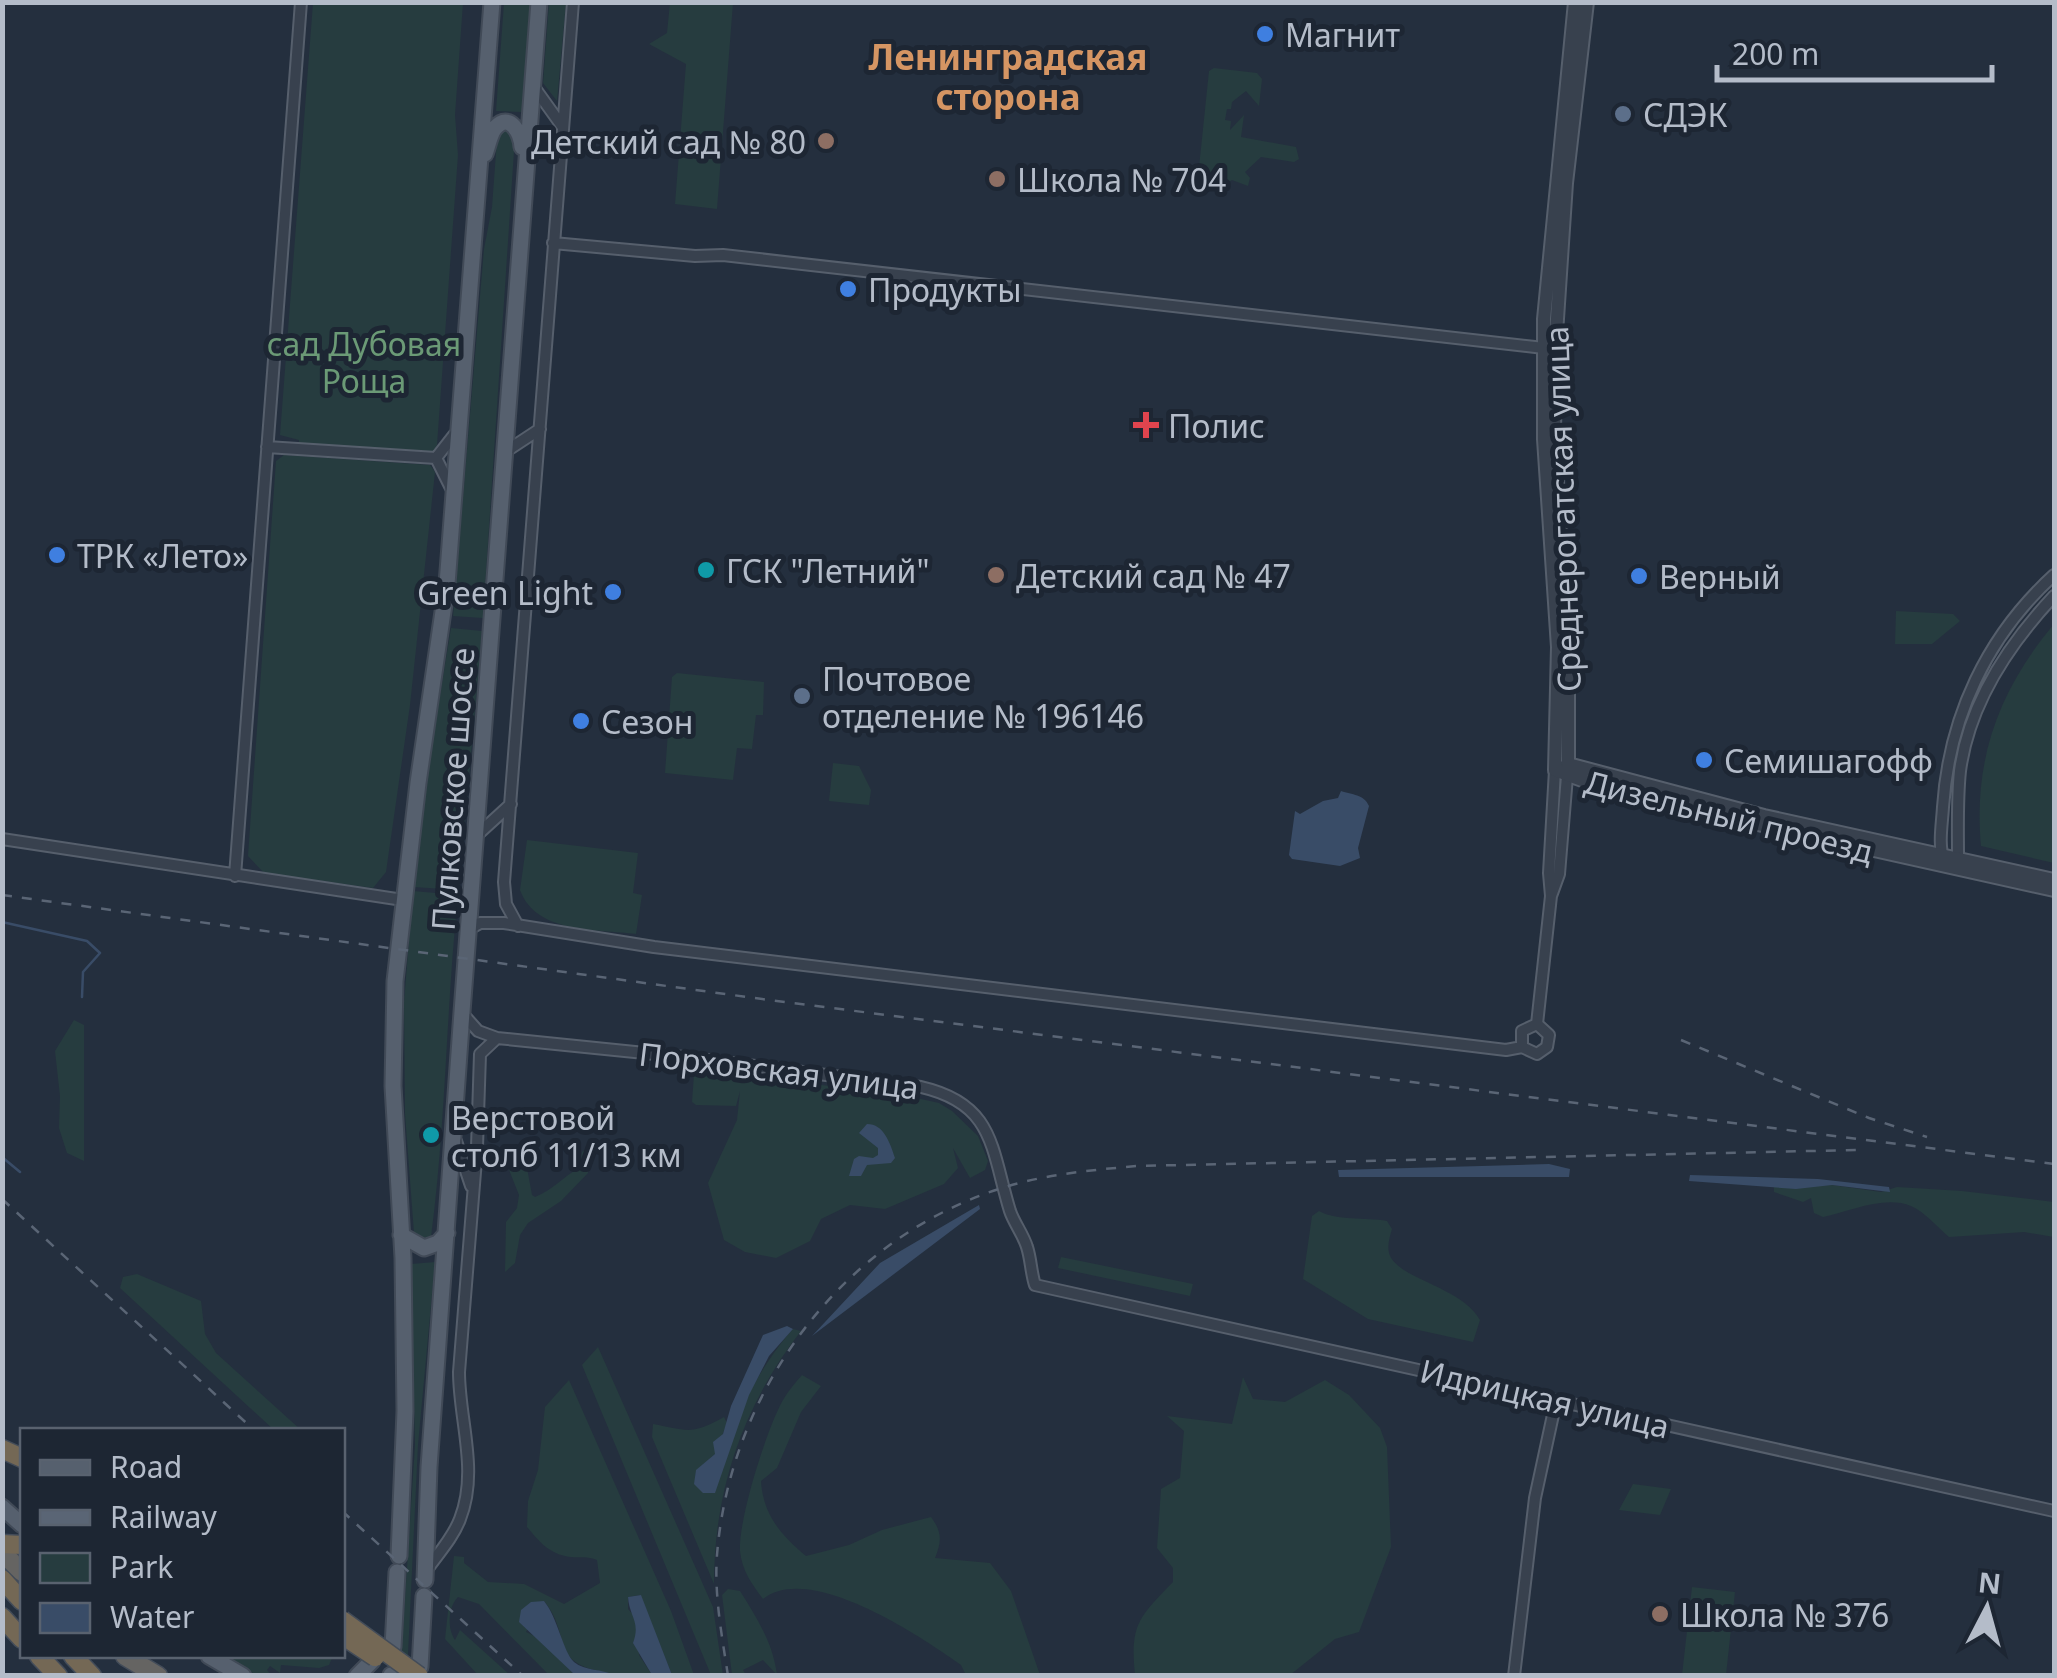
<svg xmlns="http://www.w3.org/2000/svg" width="2057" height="1678" viewBox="0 0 2057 1678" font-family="'Noto Sans',sans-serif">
<rect width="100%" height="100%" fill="#242f3e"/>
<path fill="#263c3f" d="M313 3H463L455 115 458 155 437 445 432 453 299 444V440L280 435Z
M504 3H530L522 112 496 111Z
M549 3H566L557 101 543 83Z
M670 3H733L717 209 675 204 686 64 649 44 667 33Z
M1214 68 1257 73 1262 79 1259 106 1246 91 1232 102 1231 109H1227L1225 120 1231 121 1230 130 1244 115 1241 137 1296 147 1299 159 1294 162 1261 157 1245 172 1250 178 1248 186 1232 180 1212 191 1209 188 1200 196 1201 179 1198 177 1209 71Z
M507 131 514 139V151L483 618 453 616 484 249 492 207 497 139 500 132Z
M284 455 430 465 435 472 410 705 386 872 373 888 264 873 248 856 276 461Z
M1896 611 1953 614 1960 621 1932 644H1895Z
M2054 624V863L1981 846C1973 759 1999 690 2054 624Z
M451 628 482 631 459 890 414 887 423 800Z
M677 673 764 682 763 715H756L752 749 737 748 733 780 665 773 672 677Z
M833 763 859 766 871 790 869 805 829 801Z
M527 840 638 853 633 893 642 895 636 934C597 929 536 934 520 890Z
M413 891 458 895C446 1009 446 1123 431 1237L428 1240 417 1239 414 1233 405 1114 404 1002Z
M74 1020 84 1025V1161L67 1153 59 1128 60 1096 55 1051Z
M699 1070 903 1095 939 1103 952 1111 978 1136 988 1161 985 1170 970 1178 953 1148 958 1168 944 1184 885 1209 850 1205 821 1219 810 1241 776 1258 745 1252 724 1240 708 1183 737 1120 740 1091 736 1106 696 1105 692 1102 694 1074Z
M589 1146 588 1173 561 1201 528 1223 520 1235 515 1263 505 1272 506 1222 517 1208 519 1195 504 1157 507 1153 519 1152 525 1157 532 1195 535 1197C553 1190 563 1177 579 1168L582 1152Z
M1832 1185 1881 1192 1897 1187 1962 1191 2054 1202V1237L2024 1232 1949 1237C1938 1228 1924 1211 1911 1206 1884 1195 1849 1212 1823 1217L1814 1213 1811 1198 1803 1202 1774 1192V1187Z
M1319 1211C1337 1221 1365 1217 1387 1221L1392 1229C1390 1236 1387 1245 1389 1253 1396 1279 1461 1286 1480 1320L1473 1342 1368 1319 1303 1279 1312 1216Z
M1061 1257 1193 1284 1190 1296 1058 1268Z
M435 1262 418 1445 407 1675 400 1676 415 1445 411 1264Z
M137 1274 201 1301 205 1334 216 1353 301 1430H274L120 1288 123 1277Z
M793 1329 801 1331C743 1406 714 1489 714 1584L652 1437 653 1424C686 1430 691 1436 724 1417L727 1423 715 1454 696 1471 695 1484 723 1470C728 1424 763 1362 793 1329Z
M598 1347 713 1607 723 1675H711L582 1365Z
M802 1375 821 1386 801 1412 777 1468 761 1481C763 1515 781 1535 806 1556L849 1545 882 1530 931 1517C942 1532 942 1541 935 1558L990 1563 1011 1591 1040 1675H966L961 1665C920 1636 810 1562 763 1599 752 1584 742 1571 740 1551 738 1520 767 1428 783 1400 788 1391 795 1383 802 1375Z
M1243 1377 1253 1399 1285 1402 1325 1380 1349 1395 1380 1428 1387 1447 1391 1547 1359 1632 1335 1639 1290 1675H1135C1130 1625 1138 1618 1173 1582V1568L1157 1548 1161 1489 1180 1478 1184 1431 1167 1416 1232 1424Z
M569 1380 671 1611 694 1675H672L640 1595 628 1597V1609L637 1619 639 1655 652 1675C630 1675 577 1676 566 1651 558 1632 559 1619 544 1601L526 1632 537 1637 575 1675H549L479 1604 458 1597C448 1607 447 1629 455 1640L460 1630 510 1675H478L445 1639 454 1556 464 1557V1563L488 1582 524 1584 564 1604 600 1583 597 1560C585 1555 577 1559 565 1556 547 1552 538 1540 527 1527L528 1501 538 1470 545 1407Z
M1633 1484 1671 1489 1660 1515 1619 1510Z
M1692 1587 1735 1592 1726 1675H1682Z
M728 1589 740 1591C757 1618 773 1643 777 1675L763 1660 743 1670 746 1675H732L722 1595Z
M219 1656H333L329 1665 319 1668 281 1665 280 1673 270 1666 267 1670 272 1676 257 1675Z"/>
<path fill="#394c67" d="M1341 791C1352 795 1364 794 1369 806L1358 848 1360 858 1340 866 1292 859 1289 855 1295 811 1300 814 1323 801 1338 798Z
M867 1124C884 1124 890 1143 895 1158L891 1163 867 1165 861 1176H849L854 1159 859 1156 873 1158 878 1155V1148L859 1133Z
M1549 1164 1570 1169 1569 1177H1339L1338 1170Z
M1690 1175 1818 1179 1889 1187 1890 1192 1832 1185 1796 1189 1689 1181Z
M979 1205 980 1209 812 1336 880 1263Z
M787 1326 793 1329 769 1356 749 1395 715 1493H703L694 1484 696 1470 715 1454 713 1442 723 1434 731 1406 763 1335Z
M641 1595 672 1675H652L633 1643C641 1622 629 1616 628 1597Z
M544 1601C558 1618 563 1652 574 1662 585 1671 602 1669 614 1675H575L519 1622 521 1610 531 1602Z"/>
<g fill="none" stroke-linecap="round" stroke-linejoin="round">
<path stroke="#394c67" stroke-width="2.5" d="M2 922 87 941 100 953 83 972 82 997
M2 1157 20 1172"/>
<defs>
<path id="minor" d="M534 87 562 126
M553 243 695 256 723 255 1544 348
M267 447 436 458 454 435
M505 452 540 429
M436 458 451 488
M476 836 511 804
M2 839 403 900
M1944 861C1938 845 1942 825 1943 807 1949 717 1987 636 2054 575
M1953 861 1958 857C1958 828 1957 800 1960 771 1969 704 2009 644 2054 596
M235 876 301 2
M518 926 506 904 504 882 573 2
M469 929 480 923H504L654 947 1506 1050 1522 1047
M462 1013 478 1031 497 1038 684 1057 921 1087C995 1104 991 1149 1010 1211 1014 1223 1023 1234 1027 1247 1031 1259 1031 1273 1035 1285L2054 1511
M1537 1024 1551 896 1559 874 1568 764 1555 770 1549 873 1551 896
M1522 1047 1537 1054 1547 1047 1549 1035 1537 1024
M1522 1047V1031L1537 1024
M456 1141 471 1186
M426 1571C437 1555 453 1538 460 1519 479 1471 459 1420 459 1372L477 1147 480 1054 497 1038
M1514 1676 1535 1498 1556 1401"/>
<path id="tertiary" d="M1575 2 1544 319V439L1558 647 1555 770 1593 784 1762 825 2054 890
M1587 2 1566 183 1555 349 1554 438 1568 648V764L1764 816 2054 880"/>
<path id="primary" d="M485 154C488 146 490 134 495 128 510 111 521 134 522 147
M401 1235 424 1248 438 1243 447 1233
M2 1507 22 1525
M399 1556 405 1411 403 1258 393 1086 395 981 418 783 447 584 492 2
M425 1580 429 1467 462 1012 539 2
M393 1647 397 1572
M209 1656 243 1676
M420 1667 424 1596
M357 1676 372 1661
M391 1676V1675"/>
<path id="trunk" d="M2 1552 22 1572
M125 1656 158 1676"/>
<path id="motorway" d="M2 1449 22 1458
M2 1544 22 1545
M2 1579 22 1601
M2 1617 22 1639
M39 1656 58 1676
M73 1656 92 1676"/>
</defs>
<use href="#minor" stroke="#565f6c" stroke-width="14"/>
<use href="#tertiary" stroke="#565f6c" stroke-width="16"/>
<use href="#primary" stroke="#414a57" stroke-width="19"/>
<use href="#trunk" stroke="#434c59" stroke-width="21"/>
<use href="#motorway" stroke="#434c59" stroke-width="21"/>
<use href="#minor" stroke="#38414e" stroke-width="10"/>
<use href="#tertiary" stroke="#38414e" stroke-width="12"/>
<use href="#primary" stroke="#56606e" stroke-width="15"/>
<use href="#trunk" stroke="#656462" stroke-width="18"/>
<use href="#motorway" stroke="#746855" stroke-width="18"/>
<path stroke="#5a6575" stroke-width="2.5" stroke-dasharray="10 10" stroke-linecap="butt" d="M2 895 769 1000 2054 1164
M1681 1040 1869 1118 1927 1137
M2 1199 254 1430
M342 1511 523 1676
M728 1676C722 1636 714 1595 717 1555 730 1390 843 1238 1002 1188 1046 1174 1092 1170 1137 1166L1856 1150"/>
<defs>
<path id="motorway-bridge" d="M342 1620 419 1676
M342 1635 375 1657"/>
</defs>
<use href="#motorway-bridge" stroke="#434c59" stroke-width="21" stroke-linecap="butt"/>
<use href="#motorway-bridge" stroke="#746855" stroke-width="18"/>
</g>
<g fill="#3f7fe0" stroke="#1d2633" stroke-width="4">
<circle cx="1265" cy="34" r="10"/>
<circle cx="848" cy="289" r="10"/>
<circle cx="57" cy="555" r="10"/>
<circle cx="1639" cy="576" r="10"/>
<circle cx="613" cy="592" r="10"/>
<circle cx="581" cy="721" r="10"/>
<circle cx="1704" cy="760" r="10"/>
</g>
<g fill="#5c6f8a" stroke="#1d2633" stroke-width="4">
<circle cx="1623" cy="114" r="10"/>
<circle cx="802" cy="696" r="10"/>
</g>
<g fill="#8d6e63" stroke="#1d2633" stroke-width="4">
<circle cx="826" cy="141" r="10"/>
<circle cx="997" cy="179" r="10"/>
<circle cx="996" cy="575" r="10"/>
<circle cx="1660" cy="1614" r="10"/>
</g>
<path fill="#e0444e" stroke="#1d2633" stroke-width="4" d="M1141 410h10v10h10v10h-10v10h-10v-10h-10v-10h10z"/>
<g fill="#0f9aa8" stroke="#1d2633" stroke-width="4">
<circle cx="706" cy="570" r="10"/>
<circle cx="431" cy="1135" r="10"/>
</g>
<g text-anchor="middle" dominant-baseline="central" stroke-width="10" stroke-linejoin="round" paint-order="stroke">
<g font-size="32" fill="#b4bcc9" stroke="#1d2633" text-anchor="start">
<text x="1285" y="34">Магнит</text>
<text x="1643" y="114">СДЭК</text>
<text x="806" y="141" text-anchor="end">Детский сад № 80</text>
<text x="1017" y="179">Школа № 704</text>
<text x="868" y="289">Продукты</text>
<text x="1168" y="425">Полис</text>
<text x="77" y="555">ТРК «Лето»</text>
<text x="726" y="570">ГСК "Летний"</text>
<text x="1016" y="575">Детский сад № 47</text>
<text x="1659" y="576">Верный</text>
<text x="593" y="592" text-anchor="end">Green Light</text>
<text x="822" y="678">Почтовое<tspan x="822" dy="37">отделение № 196146</tspan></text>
<text x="601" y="721">Сезон</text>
<text x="1724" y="760">Семишагофф</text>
<text x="451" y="1117">Верстовой<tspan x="451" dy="37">столб 11/13 км</tspan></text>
<text x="1680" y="1614">Школа № 376</text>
</g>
<g font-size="32" fill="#6b9a76" stroke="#1d2633">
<text x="364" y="343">сад Дубовая<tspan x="364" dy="37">Роща</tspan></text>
</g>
<g font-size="32" fill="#b4bcc9" stroke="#1d2633">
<text transform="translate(1562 509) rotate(-92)">Среднерогатская улица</text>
<text transform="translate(452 789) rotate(-86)">Пулковское шоссе</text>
<text transform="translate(1729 816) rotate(14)">Дизельный проезд</text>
<text transform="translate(779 1070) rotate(7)">Порховская улица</text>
<text transform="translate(1545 1398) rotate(13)">Идрицкая улица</text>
</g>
<g font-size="35" font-weight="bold" fill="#d59563" stroke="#1d2633">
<text x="1008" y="56">Ленинградская<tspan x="1008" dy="40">сторона</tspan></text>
</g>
</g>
<rect width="2057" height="1678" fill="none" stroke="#b4bcc9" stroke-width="10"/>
<rect x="20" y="1428" width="325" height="230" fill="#1d2633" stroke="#59626f" stroke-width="2.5"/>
<rect x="40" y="1460" width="50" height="15" fill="#56606e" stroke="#59626f" stroke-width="2.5"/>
<text x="110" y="1478" font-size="30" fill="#b4bcc9">Road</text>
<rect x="40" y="1510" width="50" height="15" fill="#5a6575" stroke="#59626f" stroke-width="2.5"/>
<text x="110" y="1528" font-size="30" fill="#b4bcc9">Railway</text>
<rect x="40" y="1553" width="50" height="30" fill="#263c3f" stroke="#59626f" stroke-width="2.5"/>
<text x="110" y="1578" font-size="30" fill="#b4bcc9">Park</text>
<rect x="40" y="1603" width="50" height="30" fill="#394c67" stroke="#59626f" stroke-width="2.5"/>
<text x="110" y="1628" font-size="30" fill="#b4bcc9">Water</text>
<g transform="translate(1987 1608) rotate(6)" stroke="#1d2633" stroke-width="8" paint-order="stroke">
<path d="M0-8L18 38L0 25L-18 38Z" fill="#b4bcc9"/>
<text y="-15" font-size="28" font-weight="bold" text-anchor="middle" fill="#b4bcc9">N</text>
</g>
<path d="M1717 65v15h275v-15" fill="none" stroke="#b4bcc9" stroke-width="5"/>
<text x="1732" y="65" font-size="30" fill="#b4bcc9" stroke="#1d2633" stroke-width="8" paint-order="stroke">200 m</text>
</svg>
